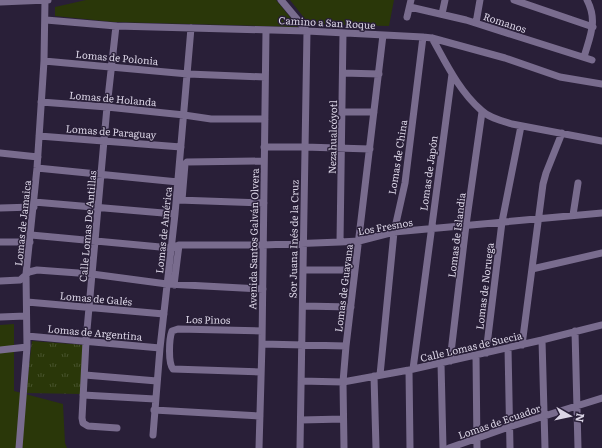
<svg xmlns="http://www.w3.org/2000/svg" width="602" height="448" viewBox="0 0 602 448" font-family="Literata,serif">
<defs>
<pattern id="park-tufts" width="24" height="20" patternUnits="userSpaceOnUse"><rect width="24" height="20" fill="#2a3709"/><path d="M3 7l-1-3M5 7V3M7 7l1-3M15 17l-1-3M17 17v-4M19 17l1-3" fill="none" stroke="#48532d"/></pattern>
</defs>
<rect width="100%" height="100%" fill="#291f38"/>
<path fill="#2a3709" d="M86 0H276L298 27 114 22 55 16V7Z
M290 0H394L389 26 309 24Z
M14 324V391L63 404 65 443 67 448H0V325Z"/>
<path fill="url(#park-tufts)" d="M32 341 84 345 82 394 26 393Z"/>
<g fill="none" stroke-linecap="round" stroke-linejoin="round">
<path stroke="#796c8e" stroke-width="7" d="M281 0 307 31
M514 0 593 27
M0 2 48 0
M410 7 466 20 592 60
M442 14 445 0
M407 17 411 0
M46 20 116 26 307 31 423 37 432 38 505 58 560 77 602 84
M476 23 480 0
M116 26 107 107 86 341 82 418 83 423 88 426 117 428
M432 38C446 63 459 91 481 110 489 118 502 121 512 124L602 141
M584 57C590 36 598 21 587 0
M44 61 188 74 265 77
M343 73 379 74
M41 102 107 107 184 115 211 119H265
M342 112H374
M39 136 181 147
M264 147H304L370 149
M0 153 38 157
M37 168 178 182
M178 200 264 203
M182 200 185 164 187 162 264 161
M34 202 175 214
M0 208 34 207
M573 215 578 183
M31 235 171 248 179 245H263L340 242 359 241 394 232 602 213
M0 242H30
M340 242 343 33
M532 269 602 253
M303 270H355
M0 281 20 280 29 272 37 270 92 274 167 284 263 289
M174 285 179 245
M27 302 164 314
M303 306 351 307
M0 317 26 316
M575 331 578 448
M27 336 160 348
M542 340 545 448
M262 344 346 346
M522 345 543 184 546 173 562 133
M508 348 510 448
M0 350 27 347
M486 353 502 222 521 126
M476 355 477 448
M450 361 466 225 482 112
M441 363 443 448
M413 369 452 74
M409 370 410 448
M260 372 173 369C168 363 169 339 172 331L178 329 262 331
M85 375 157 381
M380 375 394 232 405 183 423 37
M374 376 376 448
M301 381 343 382 409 370 542 340 602 325
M83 395 155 399
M154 410 260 416
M301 420 343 419
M153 435 160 348 175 214 191 28
M19 448 27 347 26 274 37 168 44 61 45 0
M259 448 262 344 266 30
M300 448 307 31
M344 448 343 382 346 346 383 35
M449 448 509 427 602 398"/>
</g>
<g text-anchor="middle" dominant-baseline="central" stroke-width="3" stroke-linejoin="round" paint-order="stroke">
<g font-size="10" fill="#dbd5e6" stroke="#291f38">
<text transform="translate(327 22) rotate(3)">Camino a San Roque</text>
<text transform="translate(505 22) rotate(18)">Romanos</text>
<text transform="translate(117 57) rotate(5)">Lomas de Polonia</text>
<text transform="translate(113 98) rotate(5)">Lomas de Holanda</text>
<text transform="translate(111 131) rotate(4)">Lomas de Paraguay</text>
<text transform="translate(332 137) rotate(-89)">Nezahualcóyotl</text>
<text transform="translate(397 157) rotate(-81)">Lomas de China</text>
<text transform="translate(428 173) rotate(-82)">Lomas de Japón</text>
<text transform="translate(22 223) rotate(-84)">Lomas de Jamaica</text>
<text transform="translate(87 226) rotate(-85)">Calle Lomas De Antillas</text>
<text transform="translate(385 226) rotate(-10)">Los Fresnos</text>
<text transform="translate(163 230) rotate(-84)">Lomas de América</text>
<text transform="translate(456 235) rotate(-83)">Lomas de Islandia</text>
<text transform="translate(253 239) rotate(-89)">Avenida Santos Galván Olvera</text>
<text transform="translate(293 239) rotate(-89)">Sor Juana Inés de la Cruz</text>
<text transform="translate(484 286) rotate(-83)">Lomas de Noruega</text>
<text transform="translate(343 288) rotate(-83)">Lomas de Guayana</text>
<text transform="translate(96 298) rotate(5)">Lomas de Galés</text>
<text transform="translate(208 319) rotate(1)">Los Pinos</text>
<text transform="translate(95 332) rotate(5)">Lomas de Argentina</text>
<text transform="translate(471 346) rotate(-13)">Calle Lomas de Suecia</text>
<text transform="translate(499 421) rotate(-19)">Lomas de Ecuador</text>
</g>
</g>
<g transform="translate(570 416) rotate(99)" stroke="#291f38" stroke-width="3" paint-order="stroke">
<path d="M0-3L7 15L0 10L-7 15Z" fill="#dbd5e6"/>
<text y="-6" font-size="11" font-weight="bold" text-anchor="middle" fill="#dbd5e6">N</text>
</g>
</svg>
